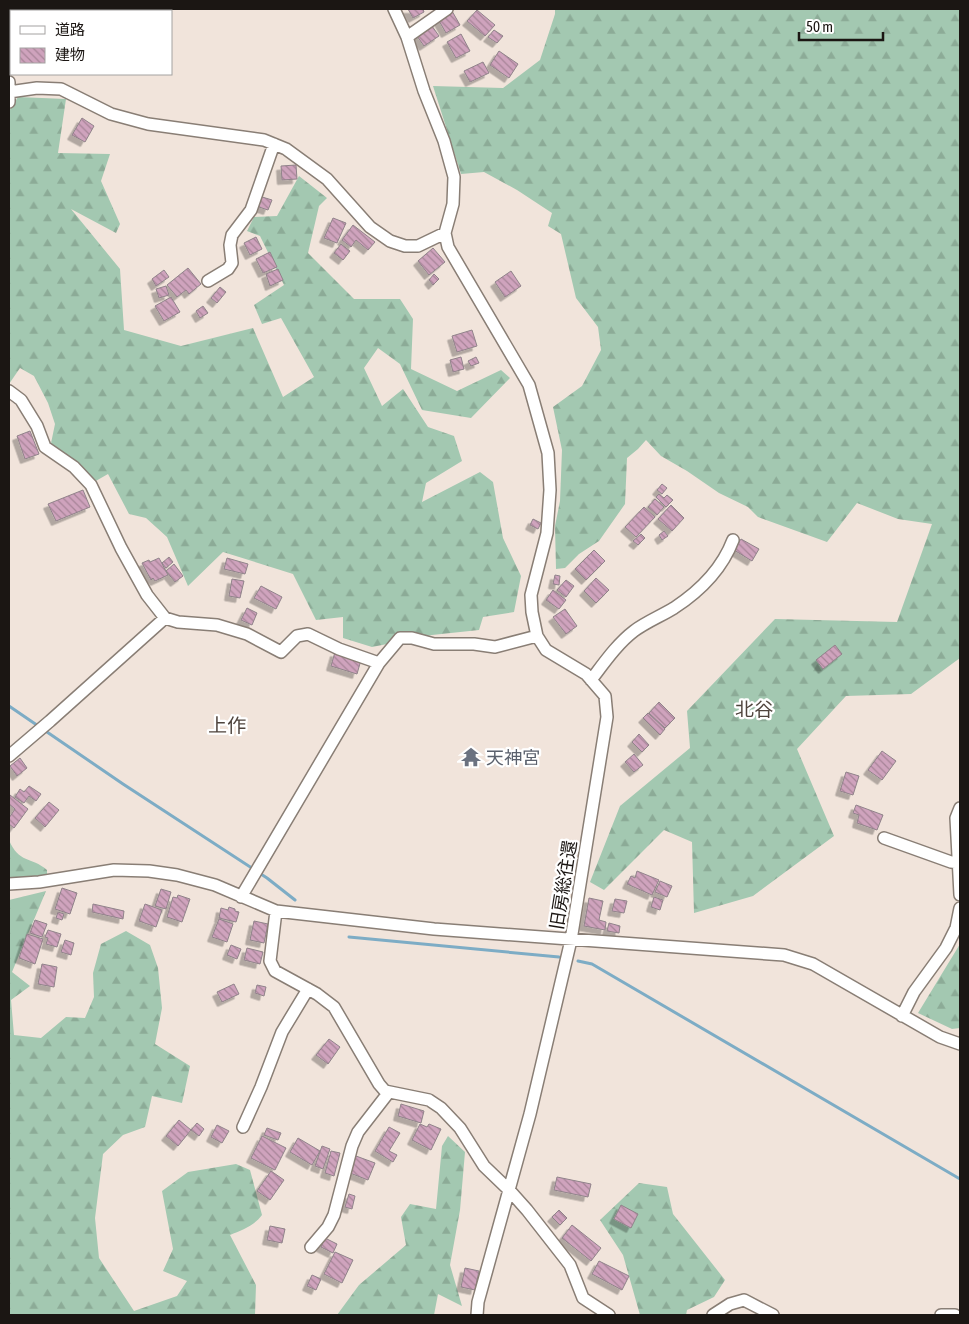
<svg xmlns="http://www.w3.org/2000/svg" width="969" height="1324" viewBox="0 0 969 1324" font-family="'Asap Condensed','Noto Sans JP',sans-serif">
<defs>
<pattern id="forest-firs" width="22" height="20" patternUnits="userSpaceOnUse" patternTransform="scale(1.25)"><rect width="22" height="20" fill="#a3c8b1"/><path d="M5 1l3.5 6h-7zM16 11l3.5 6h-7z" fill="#8cab97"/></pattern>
<pattern id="building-back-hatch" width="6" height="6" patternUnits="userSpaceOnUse" patternTransform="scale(1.25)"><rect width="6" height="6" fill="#cfa3bd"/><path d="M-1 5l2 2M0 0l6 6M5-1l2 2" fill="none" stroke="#a78498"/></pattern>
<filter id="shadow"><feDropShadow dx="-4.5" dy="4.5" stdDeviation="0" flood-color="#0004"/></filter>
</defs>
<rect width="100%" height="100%" fill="#f1e4db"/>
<path fill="url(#forest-firs)" d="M555 9H960V658L911 694 846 696 797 749 834 836 753 896 694 913 692 842 664 830 604 890 590 882 620 806 690 748 687 711 775 619 897 622 932 524 898 519 857 503 827 542 758 517 748 507 719 493 687 471 661 456 646 440 638 449 627 458 625 504 599 541 579 554 565 568 556 569 555 526 560 501 562 450 553 407 582 386 601 350 598 327 576 298 561 234 548 226 552 213 517 190 484 172 461 174 433 86 503 88 540 60 555 14Z
M18 97 66 99 58 153 110 154 101 181 120 224 116 233 71 209 120 269 124 330 181 346 253 328 283 397 314 377 281 318 262 324 254 305 284 285 260 236 247 231 254 217 277 216 299 176 327 198 319 206 308 253 354 299H400L413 319 411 369 457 391 501 370 510 378 471 418 422 410 400 364 378 348 364 368 382 406 403 389 428 427 454 436 462 461 426 483 422 502 480 472 493 482 503 538 521 576 514 612 483 617 479 630 432 635 372 647 343 638V617L316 620 293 574 223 552 188 586 167 537 146 518 129 514 108 474 94 482 50 448 55 424 48 403 34 376 20 368 9 384V111Z
M9 840C19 864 31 856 47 870V874L30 879 9 878Z
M46 891 12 972 30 986 11 1000 14 1035 41 1038 66 1017 85 1018 94 997 93 973 101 944 126 931 150 945 158 968 162 1008 155 1044 190 1066 182 1103 152 1096 145 1127 123 1135 103 1154 95 1218 99 1258 134 1311 177 1296 187 1281 163 1271 173 1249 162 1191 188 1172 236 1164 250 1170 262 1215C254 1226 242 1230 230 1235L256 1285 255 1315H9V900Z
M960 944V1028L952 1029 918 1013Z
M448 1136 465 1152 460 1210 450 1265 462 1306 438 1294 434 1315H337L359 1285 406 1245 401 1217 410 1204 436 1209 442 1146Z
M639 1183 667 1187 673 1214 725 1280 714 1297 687 1310 686 1315H640L623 1255 600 1220Z"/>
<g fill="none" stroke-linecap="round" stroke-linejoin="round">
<path stroke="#7dacc5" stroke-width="3" d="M9 706 123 784 267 878 295 900
M349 937 559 957
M578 961 592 964 960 1179"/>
</g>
<path fill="url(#building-back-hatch)" stroke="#90838a" filter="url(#shadow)" d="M408 9H423L424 12 413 18Z
M477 10 495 25 485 36 467 21Z
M452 11 460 25 446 33 438 19Z
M432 26 439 36 424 46 417 36Z
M494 30 503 36 497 43 488 37Z
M461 34 470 51 456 58 447 42Z
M499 51 518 64 509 78 490 65Z
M483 62 489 73 470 82 464 71Z
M82 118 94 126 85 142 72 135Z
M296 165 297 179 282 180 281 166Z
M259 196 272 200 268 210 256 206Z
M333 218 346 223 337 243 324 238Z
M353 225 375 242 368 250 356 240 351 247 342 240Z
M256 237 262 249 250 255 244 243Z
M341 244 350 251 343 260 334 253Z
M433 248 445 262 429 275 418 261Z
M270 252 277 267 263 273 256 259Z
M188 268 201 284 189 294 186 290 177 297 167 285Z
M278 269 283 280 270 286 266 274Z
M164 270 169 277 156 286 152 279Z
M511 271 521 286 505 297 495 282Z
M434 274 439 279 433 285 429 280Z
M166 286 169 295 159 298 156 289Z
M220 287 226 292 217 303 211 298Z
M171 297 180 312 164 321 155 306Z
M203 306 208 313 200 318 196 311Z
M472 330 477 346 457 352 452 336Z
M461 357 464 369 453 372 450 360Z
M476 357 479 363 471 366 468 361Z
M30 431 39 454 25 459 17 436Z
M662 484 667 488 662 494 657 490Z
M83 490 90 507 56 521 48 504Z
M659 494 664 498 667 495 673 500 666 507 656 497Z
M655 499 664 507 657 515 648 507Z
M671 505 684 518 672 531 658 519Z
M644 507 655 517 636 537 625 527Z
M533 519 541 523 538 529 530 525Z
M664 531 668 536 662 540 659 535Z
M641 534 645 538 638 545 633 541Z
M741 539 759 549 752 561 734 550Z
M594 550 605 561 586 580 575 569Z
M169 557 173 562 166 568 162 563Z
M159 558 168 575 155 581 153 578 151 580 142 563 149 560 150 562Z
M227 558 248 564 245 574 224 569Z
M174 564 183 576 175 582 166 571Z
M555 575 560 576 559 585 553 584Z
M596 578 609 590 596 603 584 591Z
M232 579 244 581 240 598 229 596Z
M566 580 574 586 566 597 557 590Z
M261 586 282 597 276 609 254 598Z
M553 590 566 600 559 609 546 600Z
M247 608 257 613 252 625 241 620Z
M565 609 577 626 566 634 553 617Z
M835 645 842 654 823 669 816 660Z
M335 652 361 660 357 674 331 666Z
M659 702 675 718 665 728 649 713Z
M648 713 665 729 660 735 643 718Z
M639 734 649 745 642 752 632 742Z
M882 751 896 761 882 780 868 770Z
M634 754 643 765 634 772 625 762Z
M20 758 27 768 17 776 10 766Z
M846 772 859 776 853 795 840 791Z
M29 786 41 794 36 801 29 796 24 803 15 797 20 789 24 792Z
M10 795 28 809 14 828 9 824V818L15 809 9 804Z
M49 802 59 810 45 827 35 818Z
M856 805 883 815 877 830 857 823 859 815 853 813Z
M637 871 659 880 652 895 627 884 631 876 635 878Z
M660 881 672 886 667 897 655 892Z
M62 888 77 893 70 914 55 909Z
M161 889 171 892 166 909 155 906Z
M178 895 190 899 182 922 167 917 173 897 177 898Z
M654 897 663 900 660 910 651 907Z
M589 898 603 901 599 920 606 922 605 930 584 926Z
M615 899 627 901 624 913 612 911Z
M93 904 124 911 123 919 92 912Z
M145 904 162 910 156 927 139 921Z
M229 907 235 909V911L239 912 236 922 219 918 221 908 228 910Z
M58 912 64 914 62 920 56 918Z
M219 919 233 924 227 942 212 937Z
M35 920 47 924 42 937 30 933Z
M254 921 268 924 264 943 250 940Z
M609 923 620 926 619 933 607 931Z
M48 930 61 934 57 947 46 944 48 938 45 937Z
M27 934 43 939 35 964 19 958Z
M65 940 74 943 71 955 61 952Z
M231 945 241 949 237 959 227 955Z
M247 948 263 952 260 964 244 960Z
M42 964 57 967 54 987 38 984Z
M234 984 239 994 222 1002 217 992Z
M257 985 266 987 264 996 255 993Z
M329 1039 340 1047 328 1064 316 1055Z
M401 1104 424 1111 421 1123 398 1116Z
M179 1120 191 1130 178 1146 166 1136Z
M197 1123 204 1129 199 1136 191 1130Z
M420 1124 427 1127 429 1124 441 1129 431 1150 412 1140Z
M217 1125 229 1131 222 1143 211 1137Z
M389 1127 400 1133 389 1151 397 1155 393 1162 375 1151Z
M267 1128 281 1133 278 1140 264 1135Z
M262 1136 286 1148 275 1170 251 1158Z
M298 1138 320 1151 312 1165 290 1152Z
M322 1146 330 1149 323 1169 315 1166Z
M331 1151 340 1153 334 1176 325 1173Z
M356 1156 375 1163 368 1180 350 1173Z
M271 1171 284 1180 270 1200 257 1191Z
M557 1177 591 1184 588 1197 554 1190Z
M349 1194 355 1196 352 1209 345 1207Z
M621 1205 638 1214 631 1228 614 1219Z
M559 1210 567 1218 560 1225 552 1217Z
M572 1225 601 1248 591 1261 562 1238Z
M270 1226 285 1229 282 1243 267 1240Z
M325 1238 337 1244 333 1253 321 1247Z
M335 1252 353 1260 342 1283 324 1274Z
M599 1261 629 1276 622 1290 592 1274Z
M465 1268 479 1271 475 1290 461 1287Z
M312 1275 321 1279 316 1290 307 1286Z"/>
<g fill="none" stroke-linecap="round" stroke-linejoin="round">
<defs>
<path id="minor" d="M394 9 407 37 424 91 444 141 454 177 453 204 445 233 448 247 529 385 548 453 550 490 547 533 531 595 532 612 537 636 546 650 586 674 605 696 607 717 571 940 530 1114 478 1302 477 1315
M407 37 447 9
M9 82V102
M9 92 37 88 61 89 111 114 148 124 264 140 286 149 327 179 370 227 390 241 405 246H418L445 233
M208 281 228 269 232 263 230 245 232 235 251 210 274 144
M9 391 21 400 37 426 45 447 74 467 91 485 121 548 147 595 165 618 178 622 217 625 247 634 281 652 297 636 308 634 339 649 379 663
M591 680C604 663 617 644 634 631 646 622 661 616 674 608 700 591 722 569 733 540
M9 756 50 721 165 618
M960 808 956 818 960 895
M884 838 951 862 960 863
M9 884 39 882 114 870 149 871 177 875 215 885 276 911 434 929 784 955 813 964 940 1037 960 1044
M241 897 379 663 400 638H412L434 644H474L495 647 537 636
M276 911 270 961 275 971 317 994 334 1007 379 1084 385 1091 429 1100 441 1108 460 1128 484 1166 510 1191 527 1210 570 1265 583 1298 609 1315
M902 1016 914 992 946 948 956 928 960 908
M243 1127 261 1087 282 1032 308 989
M311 1247 328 1227 334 1215 352 1146 358 1132 389 1092
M713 1315 730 1304 744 1300 773 1315
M941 1315H955"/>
</defs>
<use href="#minor" stroke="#897e75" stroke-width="14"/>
<use href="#minor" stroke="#fff" stroke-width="11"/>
</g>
<defs>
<symbol id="temple-bare" viewBox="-9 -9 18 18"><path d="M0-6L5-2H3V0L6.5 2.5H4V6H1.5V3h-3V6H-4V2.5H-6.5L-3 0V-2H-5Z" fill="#6b7280" stroke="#fff" stroke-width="2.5" paint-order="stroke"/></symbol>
</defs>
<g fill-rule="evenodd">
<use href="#temple-bare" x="457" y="743" width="28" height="28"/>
</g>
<g text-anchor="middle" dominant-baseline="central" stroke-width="4.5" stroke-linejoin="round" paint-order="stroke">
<g font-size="18" fill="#5b616d" stroke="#fff" text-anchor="start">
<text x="486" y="757">天神宮</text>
</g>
<g font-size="18" fill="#1b1613" stroke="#fff">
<text transform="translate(563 885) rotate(-81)">旧房総往還</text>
</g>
<g font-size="19" fill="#4f443d" stroke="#fff">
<text x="754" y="709">北谷</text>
<text x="227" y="725">上作</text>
</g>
</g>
<rect width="969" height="1324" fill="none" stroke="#1b1613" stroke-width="20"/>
<rect x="10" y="10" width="162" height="65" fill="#ffffff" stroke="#a4a2a1"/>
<rect x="20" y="26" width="25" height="8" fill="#ffffff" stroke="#a4a2a1"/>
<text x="55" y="35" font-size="15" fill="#1b1613">道路</text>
<rect x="20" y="48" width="25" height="15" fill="url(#building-back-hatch)" stroke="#a4a2a1"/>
<text x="55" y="60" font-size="15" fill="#1b1613">建物</text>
<path d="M799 32v8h84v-8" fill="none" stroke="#1b1613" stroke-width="2.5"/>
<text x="806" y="32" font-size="15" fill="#1b1613" stroke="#ffffff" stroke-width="4" paint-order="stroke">50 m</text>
</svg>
